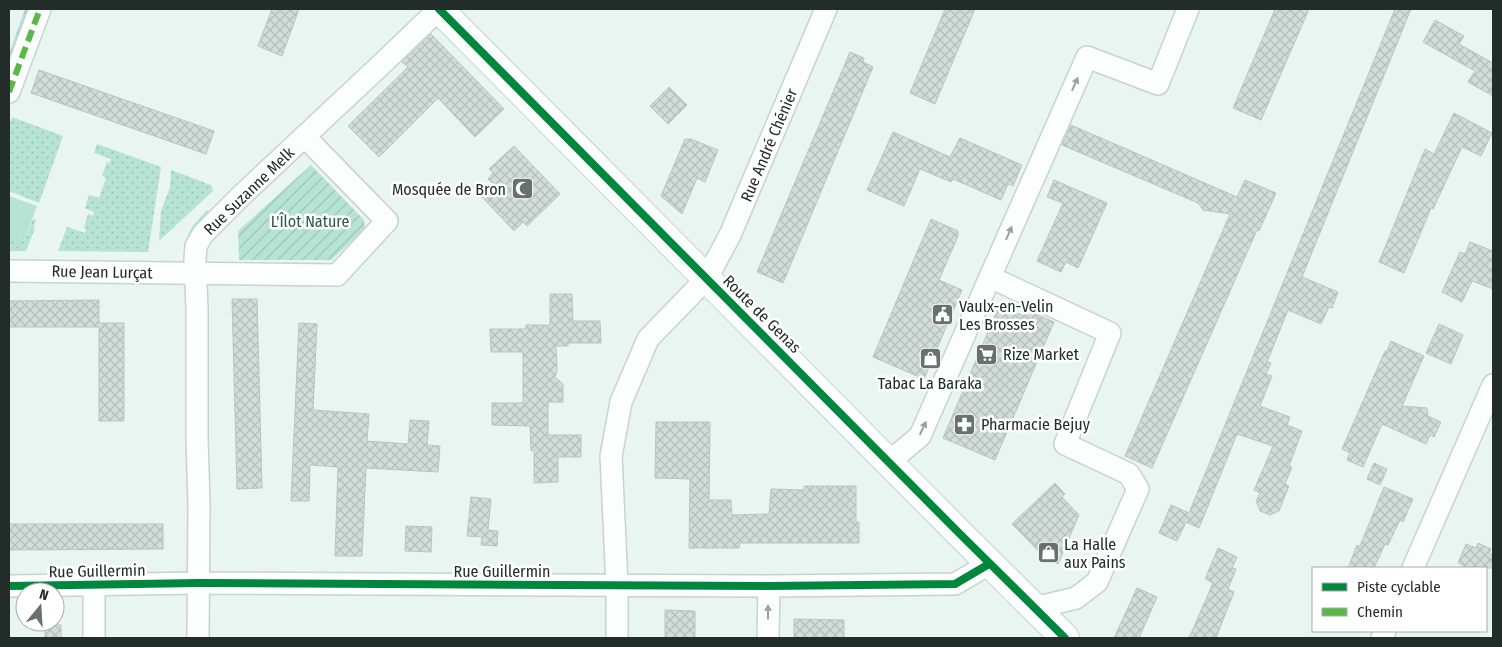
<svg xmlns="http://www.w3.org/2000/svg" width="1502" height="647" viewBox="0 0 1502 647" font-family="'Fira Sans Condensed',sans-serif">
<defs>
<pattern id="grass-dots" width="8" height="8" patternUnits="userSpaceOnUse" patternTransform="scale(1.25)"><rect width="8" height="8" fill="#b6e3d3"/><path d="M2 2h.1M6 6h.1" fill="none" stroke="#9cc3b5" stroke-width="1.8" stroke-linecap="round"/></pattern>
<pattern id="garden-furrows" width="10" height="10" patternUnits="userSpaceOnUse" patternTransform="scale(1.25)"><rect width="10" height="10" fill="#b6e3d3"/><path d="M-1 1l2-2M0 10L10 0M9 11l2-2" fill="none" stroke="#9cc3b5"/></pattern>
<pattern id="building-cross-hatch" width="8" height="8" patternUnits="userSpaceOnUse" patternTransform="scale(1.25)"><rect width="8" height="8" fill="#d2ddd9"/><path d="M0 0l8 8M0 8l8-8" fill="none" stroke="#b4beba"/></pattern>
</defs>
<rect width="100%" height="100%" fill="#e8f5f0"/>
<path fill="url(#grass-dots)" d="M12 117 63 136 39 203 9 191V126Z
M97 144 161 167 148 252 58 251 67 227 85 233 86 229 84 228 88 214 93 216 94 212 85 208 89 195 99 198 106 178 102 176 107 162 110 163 111 159 94 153Z
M171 170 211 185 213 191 159 241 161 211 170 187Z
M207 210 211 214 189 245 184 244 192 227Z
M33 219 36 220 34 227 35 228 26 251H9V235L24 241Z"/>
<path fill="url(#garden-furrows)" d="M25 9H36L18 59 9 56V54Z
M311 165 364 220 365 227 362 232 331 260H239L238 231Z"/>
<path fill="#b6e3d3" d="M9 196 37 206 24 241 9 235Z"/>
<path fill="url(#building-cross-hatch)" stroke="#bac5c1" d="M272 9H299L282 56 258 46Z
M945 9H975L935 104 910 93Z
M1275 9H1309L1261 120 1233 108Z
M1395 9H1411L1302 277 1338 292 1332 308 1329 307 1321 324 1288 310 1267 362 1271 363 1266 374 1272 376 1260 406 1290 417 1287 425 1302 431 1289 466 1292 467 1285 484 1289 486 1279 511 1270 515 1260 511 1256 501 1260 493 1254 490 1273 446 1237 434 1199 528 1186 522 1177 541 1159 533 1171 505 1189 513Z
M1435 20 1464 36 1459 44 1493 63V96L1468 82 1475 71 1423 42Z
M431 34 504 109 475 137 438 98 379 157 348 126 408 67 402 62Z
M850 52 864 58 863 62 873 67 783 283 757 272Z
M39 70 214 131 206 154 31 93Z
M669 87 687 105 668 124 650 106Z
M1454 113 1492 133 1481 156 1462 147 1433 209 1431 208 1404 273 1379 262 1425 149 1434 154Z
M1071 125 1237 197 1245 180 1276 193 1259 231 1257 230 1152 468 1125 456 1230 214 1203 210 1198 203 1062 145Z
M893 132 950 157 960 138 1022 165 1013 186 1008 184 1001 200 953 179 951 182 920 169 904 206 867 190Z
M685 139H691L718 150 705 182 697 178 682 214 661 196Z
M514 146 560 194 527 226 523 222 514 231 481 196 494 184 488 179 493 173 489 169Z
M1054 180 1107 203 1078 268 1066 262 1061 272 1037 261 1063 203 1047 197Z
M931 219 958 231V236L939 280 962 290 924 379 873 357Z
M1470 242 1493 251V289L1472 281 1462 302 1442 292 1460 252 1465 254Z
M550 294H572L573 321H600L601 343H568V346H556L557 370 555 377 563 384V402H548V435H581V457H558V482L534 483V450L531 451 530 426 492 425V403H523V352H491L490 329H526V325H550Z
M232 299H257L262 488 237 489Z
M99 300V323H124V421H99V327H9V301Z
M999 306 1024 316 1026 310 1054 322 995 460 943 438Z
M299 323 317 324 313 410 369 414 367 441 408 444 410 420 429 421 427 445 440 446 438 472 366 468 362 556H335L338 467 310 465 309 501H291Z
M1439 324 1463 335 1451 364 1426 353Z
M1391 341 1424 356 1402 406 1427 408 1428 416 1441 422 1434 437 1430 435 1426 444 1382 424 1363 467 1347 460 1350 453 1342 449 1385 351H1387Z
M656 422H710L709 500H731L732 515 769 514 771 489 804 490V486H856V522H859V543H740L739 548H689L690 479 655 478Z
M1374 463 1387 469 1380 485 1367 479Z
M1055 483 1065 494 1062 497 1079 515 1058 564 1046 559 1012 524Z
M1384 487 1413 499 1403 522 1400 520 1388 545 1385 544 1374 568H1348L1357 545 1360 546Z
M471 497 491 499 488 530 498 531 497 546 481 545 482 537 467 536Z
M9 524H163V549L9 550Z
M406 526 432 527 431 552 405 551Z
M1478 543 1491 549 1489 554 1493 555V568H1469L1458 563 1466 544 1476 548Z
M1218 548 1237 557 1232 568 1236 569 1228 589 1234 592 1216 638H1189L1213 583 1205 579Z
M1137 588 1157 597 1139 638H1114Z
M665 610 695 611V638H665Z
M794 619 844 620V638H794Z
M45 624 61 625V638H45Z"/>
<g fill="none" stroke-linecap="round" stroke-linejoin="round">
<defs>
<path id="minor" d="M9 92 40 9
M9 271 337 275 387 221 305 137
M990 277 1110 333 1065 444 1129 474 1138 489 1097 582 1076 598 1035 608
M889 462 920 436 1087 57 1158 84 1188 9
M1413 568 1493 385
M9 586 199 583 769 586 955 584 989 564
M94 638V585
M198 638 199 504 197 439V309L195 259 196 246 203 234 243 194 385 61 439 9
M617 638V585L611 456 621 402 648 339 707 278 730 235 826 9
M768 638 769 586
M1382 638 1385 631"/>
<path id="major" d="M439 9 959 533 1065 638"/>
</defs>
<use href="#minor" stroke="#c8d2ce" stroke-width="24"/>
<use href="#major" stroke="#c8d2ce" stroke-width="30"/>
<use href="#minor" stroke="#fcfefd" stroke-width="21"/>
<use href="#major" stroke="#fcfefd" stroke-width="28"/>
<path stroke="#58b947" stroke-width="6" stroke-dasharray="12 6" stroke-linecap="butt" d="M9 92 40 9"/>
<defs>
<path id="cycleway" d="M439 9 959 533 1065 638
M9 586 199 583 769 586 955 584 989 564"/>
</defs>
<use href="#cycleway" stroke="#fff" stroke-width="11"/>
<use href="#cycleway" stroke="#00873e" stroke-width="8"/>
</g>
<defs><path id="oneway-solid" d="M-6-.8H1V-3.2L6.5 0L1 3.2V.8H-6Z" transform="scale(1.25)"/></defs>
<g fill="#9aa09d">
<use href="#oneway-solid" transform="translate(1075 84) rotate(-66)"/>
<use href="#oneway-solid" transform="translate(1009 233) rotate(-66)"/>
<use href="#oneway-solid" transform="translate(923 428) rotate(-65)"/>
<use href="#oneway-solid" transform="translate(768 612) rotate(-90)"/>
</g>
<defs>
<symbol id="mosque-square" viewBox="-11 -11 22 22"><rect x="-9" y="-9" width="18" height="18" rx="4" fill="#67726e" stroke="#fff"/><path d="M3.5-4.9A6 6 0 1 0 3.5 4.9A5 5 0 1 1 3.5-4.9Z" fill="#fff"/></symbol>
<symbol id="civic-square" viewBox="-11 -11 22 22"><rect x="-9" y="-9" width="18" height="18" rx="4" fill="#67726e" stroke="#fff"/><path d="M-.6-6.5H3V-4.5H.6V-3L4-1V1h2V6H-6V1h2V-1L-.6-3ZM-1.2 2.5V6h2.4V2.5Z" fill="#fff"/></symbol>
<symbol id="supermarket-square" viewBox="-11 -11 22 22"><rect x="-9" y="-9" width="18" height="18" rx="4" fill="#67726e" stroke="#fff"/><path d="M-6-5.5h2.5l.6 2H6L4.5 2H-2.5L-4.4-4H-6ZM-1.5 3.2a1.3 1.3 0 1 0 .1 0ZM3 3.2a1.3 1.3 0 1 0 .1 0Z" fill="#fff"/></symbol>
<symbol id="shop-square" viewBox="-11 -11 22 22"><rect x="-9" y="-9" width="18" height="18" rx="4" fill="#67726e" stroke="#fff"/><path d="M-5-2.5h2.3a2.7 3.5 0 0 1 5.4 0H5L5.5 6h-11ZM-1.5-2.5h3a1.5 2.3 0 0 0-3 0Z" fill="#fff"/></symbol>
<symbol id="pharmacy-square" viewBox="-11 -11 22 22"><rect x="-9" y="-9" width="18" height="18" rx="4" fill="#67726e" stroke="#fff"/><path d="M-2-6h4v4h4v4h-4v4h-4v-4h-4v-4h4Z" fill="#fff"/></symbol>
</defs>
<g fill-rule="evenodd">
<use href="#mosque-square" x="510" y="176" width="25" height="25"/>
<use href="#civic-square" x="930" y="302" width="25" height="25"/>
<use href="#supermarket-square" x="974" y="342" width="25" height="25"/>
<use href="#shop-square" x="918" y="346" width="25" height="25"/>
<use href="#pharmacy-square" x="952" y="412" width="25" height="25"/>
<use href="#shop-square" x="1036" y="540" width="25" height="25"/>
</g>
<g text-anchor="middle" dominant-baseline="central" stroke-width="5" stroke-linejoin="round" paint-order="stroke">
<g font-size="16" fill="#222c28" stroke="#fff">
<text transform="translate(769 145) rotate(-67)">Rue André Chénier</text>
<text transform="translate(249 191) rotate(-44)">Rue Suzanne Melk</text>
<text transform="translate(102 272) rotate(1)">Rue Jean Lurçat</text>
<text transform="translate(762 314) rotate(45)">Route de Genas</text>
<text transform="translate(97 571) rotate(-1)">Rue Guillermin</text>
<text x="502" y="571">Rue Guillermin</text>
</g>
<g font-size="16" fill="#222c28" stroke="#fff" text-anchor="start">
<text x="506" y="189" text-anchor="end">Mosquée de Bron</text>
<text x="959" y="306">Vaulx-en-Velin<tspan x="959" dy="18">Les Brosses</tspan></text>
<text x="1003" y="354">Rize Market</text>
<text x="930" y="383" text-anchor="middle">Tabac La Baraka</text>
<text x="981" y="424">Pharmacie Bejuy</text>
<text x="1064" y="544">La Halle<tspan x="1064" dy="18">aux Pains</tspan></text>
</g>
<g font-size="16" fill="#29594a" stroke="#fff">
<text x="310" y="221">L'Îlot Nature</text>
</g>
</g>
<rect width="1502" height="647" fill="none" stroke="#222c28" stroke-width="20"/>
<rect x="1312" y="567" width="175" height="65" fill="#ffffff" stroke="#a7aba9"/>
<rect x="1322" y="583" width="25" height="8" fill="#00873e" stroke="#a7aba9"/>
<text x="1357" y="592" font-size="15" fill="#222c28">Piste cyclable</text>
<rect x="1322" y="608" width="25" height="8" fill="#58b947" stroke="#a7aba9"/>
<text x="1357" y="617" font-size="15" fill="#222c28">Chemin</text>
<g transform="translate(40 607) rotate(18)"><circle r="24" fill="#ffffff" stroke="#a7aba9"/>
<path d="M0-4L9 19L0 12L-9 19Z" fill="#67726e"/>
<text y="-8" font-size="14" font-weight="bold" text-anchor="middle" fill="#222c28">N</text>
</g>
</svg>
